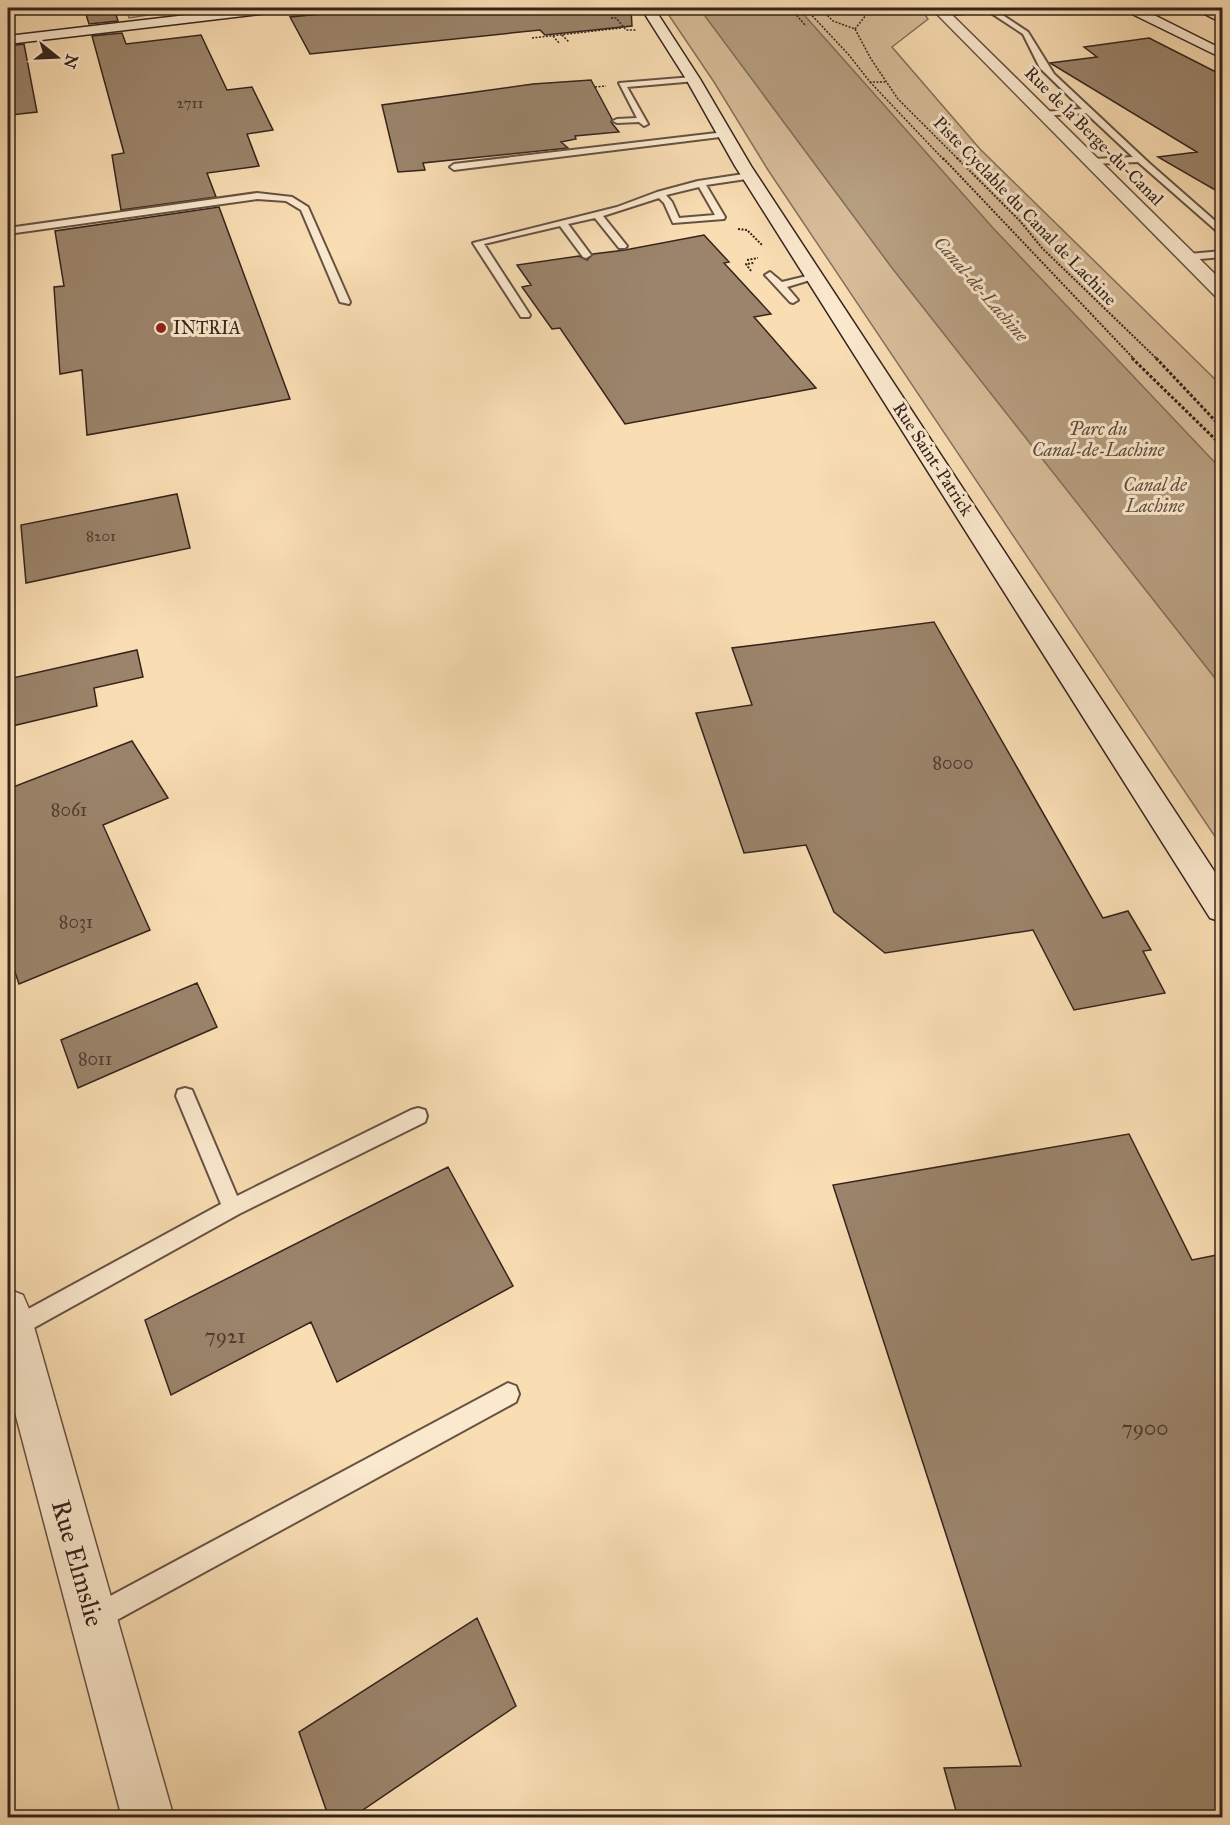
<svg xmlns="http://www.w3.org/2000/svg" width="1230" height="1825" viewBox="0 0 1230 1825" font-family="'IM FELL Great Primer',serif">
<rect width="100%" height="100%" fill="#f9ddb3"/>
<filter id="stains"><feTurbulence type="fractalNoise" baseFrequency=".00333" numOctaves="4"/><feColorMatrix values="0 0 0 0 .2 0 0 0 0 .09 0 0 0 0 .02 0 0 0 .5 -.17"/></filter>
<radialGradient id="worn" r=".72"><stop offset=".6" stop-color="#630" stop-opacity="0"/><stop offset="1" stop-color="#630" stop-opacity=".3"/></radialGradient>
<path fill="#d8bd9a" stroke="#86705c" stroke-width="1.5" d="M126 8H194L129 18Z
M664 8H928L923 12 928 19 892 47 980 149 1222 386V847L768 170 714 82Z"/>
<path fill="#b69e80" stroke="#826d58" stroke-width="1.5" d="M699 8H798L993 228 1222 470V687L892 268Z"/>
<path fill="#9b846b" stroke="#35231d" stroke-width="1.5" d="M84 8H114L118 21 89 24Z
M383 8H631L632 26 545 35 540 30 310 54 290 17Z
M122 33 126 44 201 35 227 90 252 87 273 130 247 134 259 166 207 173 216 197 121 210 112 155 124 153 92 36Z
M1149 38 1222 75V194L1158 157 1197 152 1050 63 1097 57 1084 47Z
M24 44 37 112 11 115 8 94V46Z
M591 80 612 119 611 122 619 132 575 136 576 139 561 142 568 148 423 163 425 170 398 172 382 105 533 84Z
M219 207 290 399 87 435 82 370 60 374 54 287 64 286 55 231Z
M704 235 729 262 724 263 771 314 754 317 816 388 625 424 560 328 552 329 522 287 531 285 517 265 579 256 587 260 593 254 625 250Z
M177 494 190 548 26 583 21 525Z
M934 622 1103 918 1128 911 1151 950 1143 951 1165 993 1074 1010 1033 930 885 953 834 912 806 845 744 853 696 713 752 705 732 648Z
M137 650 143 677 94 688 97 706 8 727V679Z
M132 741 168 798 103 825 150 930 19 984 8 951V789Z
M197 983 217 1027 78 1088 61 1040Z
M1129 1134 1192 1260 1222 1254V1818H958L944 1768 1021 1766 833 1185Z
M448 1167 513 1286 337 1382 311 1322 171 1395 145 1320Z
M477 1618 516 1706 351 1818H329L299 1732Z"/>
<g fill="none" stroke-linecap="round" stroke-linejoin="round">
<defs>
<path id="lane" d="M983 8H1000L995 10 1028 32 1054 74 1149 163 1222 227V234L1219 233 1138 162 1090 164V160L1093 159 1133 157 1086 113 1041 116V112H1044L1082 109 1040 68 1023 34 988 11 944 15 941 13Z
M693 77H696V81L627 87 648 124 644 126 639 122 617 123 613 121 617 119 637 118 619 83Z
M725 132 729 134 728 136 454 170 450 167 454 164Z
M750 173 753 174V178L706 185 725 217 724 219 673 223 664 203 659 198 603 216 627 246 625 248H619L595 218 568 224 591 255 586 258 583 257 560 226 484 244 530 315 529 317H521L473 243 617 207 657 192 698 181ZM699 187 715 215 679 218 672 202 666 195Z
M257 193 292 197 308 207 350 302 349 304 340 302 301 210 286 201 257 199 8 234V228Z
M1222 251V257L1189 260 1184 257 1189 254Z
M770 272 782 282 815 274 820 277 787 287 798 300 793 303 790 302 767 277 765 275Z
M185 1088 192 1090 237 1196 411 1110 418 1108 425 1110 427 1116 425 1122 239 1214 21 1335 14 1338 8 1336V1320L221 1204 176 1096 178 1090Z
M508 1383 516 1386 519 1394 516 1402 104 1627 95 1630 86 1627 83 1618 86 1609Z"/>
<path id="street" d="M931 8H945L1222 281V298L1215 296Z
M8 1289 23 1295 29 1309 174 1818H122L8 1386Z"/>
<path id="secondary" d="M246 8H283L276 12 8 44V36Z
M641 8H654L700 79 751 166 1222 883V922L1210 918 735 166 686 79Z
M1125 8H1140L1222 49V58L1126 11Z"/>
<path id="highway" d="M1193 8H1210L1222 14V23Z"/>
</defs>
<use href="#lane" stroke="#665242" stroke-width="4"/>
<use href="#street" stroke="#665242" stroke-width="3"/>
<use href="#secondary" stroke="#35231d" stroke-width="3"/>
<use href="#highway" stroke="#35231d" stroke-width="3"/>
<path stroke="#35231d" stroke-width="1.5" stroke-dasharray="2 1.5" stroke-linecap="butt" d="M805 8 849 55 870 82H885
M820 8 833 21 855 29 871 59 898 99 959 160
M792 10 806 26
M611 18H616L626 30H636
M855 29 866 15 863 12
M562 35 569 42
M553 36 559 43
M532 38 621 28
M870 82 944 160
M595 87 606 86"/>
<path stroke="#35231d" stroke-width="2" stroke-dasharray="2 1.5" stroke-linecap="butt" d="M943 158 1134 359
M957 158 1020 221 1042 248 1157 359
M738 229 747 230 762 245
M747 260 758 258
M751 271 746 264 754 263"/>
<path stroke="#35231d" stroke-width="3" stroke-dasharray="3 2" stroke-linecap="butt" d="M1132 358 1222 446
M1156 358 1222 428"/>
<use href="#lane" fill="#fbe9ce" fill-rule="evenodd"/>
<use href="#street" fill="#fbe9ce" fill-rule="evenodd"/>
<use href="#secondary" fill="#fbe9ce" fill-rule="evenodd"/>
<use href="#highway" fill="#f9ddb3" fill-rule="evenodd"/>
</g>
<circle fill="#8f2418" stroke="#fbe9ce" stroke-width="2" cx="161" cy="328" r="6"/>
<g text-anchor="middle" dominant-baseline="central" stroke-width="6" stroke-linejoin="round" paint-order="stroke">
<g font-size="15" fill="#4e3b30">
<text x="190" y="103">2711</text>
<text x="101" y="536">8201</text>
</g>
<g font-size="18" fill="#35231d" stroke="#fbe9ce">
<text transform="translate(1094 136) rotate(45)">Rue de la Berge-du-Canal</text>
<text transform="translate(1025 211) rotate(46)">Piste Cyclable du Canal de Lachine</text>
<text transform="translate(933 459) rotate(57)">Rue Saint-Patrick</text>
</g>
<g font-size="18" font-style="italic" fill="#624e40" stroke="#fbe9ce">
<text transform="translate(981 289) rotate(49)">Canal-de-Lachine</text>
<text x="1155" y="485">Canal de<tspan x="1155" dy="21">Lachine</tspan></text>
</g>
<g font-size="18" fill="#35231d" stroke="#fbe9ce" text-anchor="start">
<text x="173" y="328">INTRIA</text>
</g>
<g font-size="18" font-style="italic" fill="#5e4a3c" stroke="#fbe9ce">
<text x="1098" y="429">Parc du<tspan x="1098" dy="21">Canal-de-Lachine</tspan></text>
</g>
<g font-size="18" fill="#4e3b30">
<text x="953" y="763">8000</text>
<text x="69" y="810">8061</text>
<text x="76" y="922">8031</text>
<text x="95" y="1059">8011</text>
</g>
<g font-size="21" fill="#4e3b30">
<text x="225" y="1336">7921</text>
<text x="1145" y="1428">7900</text>
</g>
<g font-size="26" fill="#35231d" stroke="#fbe9ce">
<text transform="translate(78 1563) rotate(74)">Rue Elmslie</text>
</g>
</g>
<rect width="1230" height="1825" fill="none" stroke="#f9ddb3" stroke-width="30"/>
<rect x="9" y="9" width="1212" height="1807" fill="none" stroke="#35231d" stroke-width="3"/>
<rect x="15" y="15" width="1200" height="1795" fill="none" stroke="#35231d" stroke-width="1.5"/>
<g transform="translate(57 57) rotate(108)" stroke="#fbe9ce" stroke-width="4.5" paint-order="stroke">
<path d="M0-4.5L10 22L0 15L-10 22Z" fill="#35231d"/>
<text y="-9" font-size="16" font-weight="bold" text-anchor="middle" fill="#35231d">N</text>
</g>
<rect width="100%" height="100%" filter="url(#stains)"/>
<rect width="100%" height="100%" fill="url(#worn)"/>
</svg>
